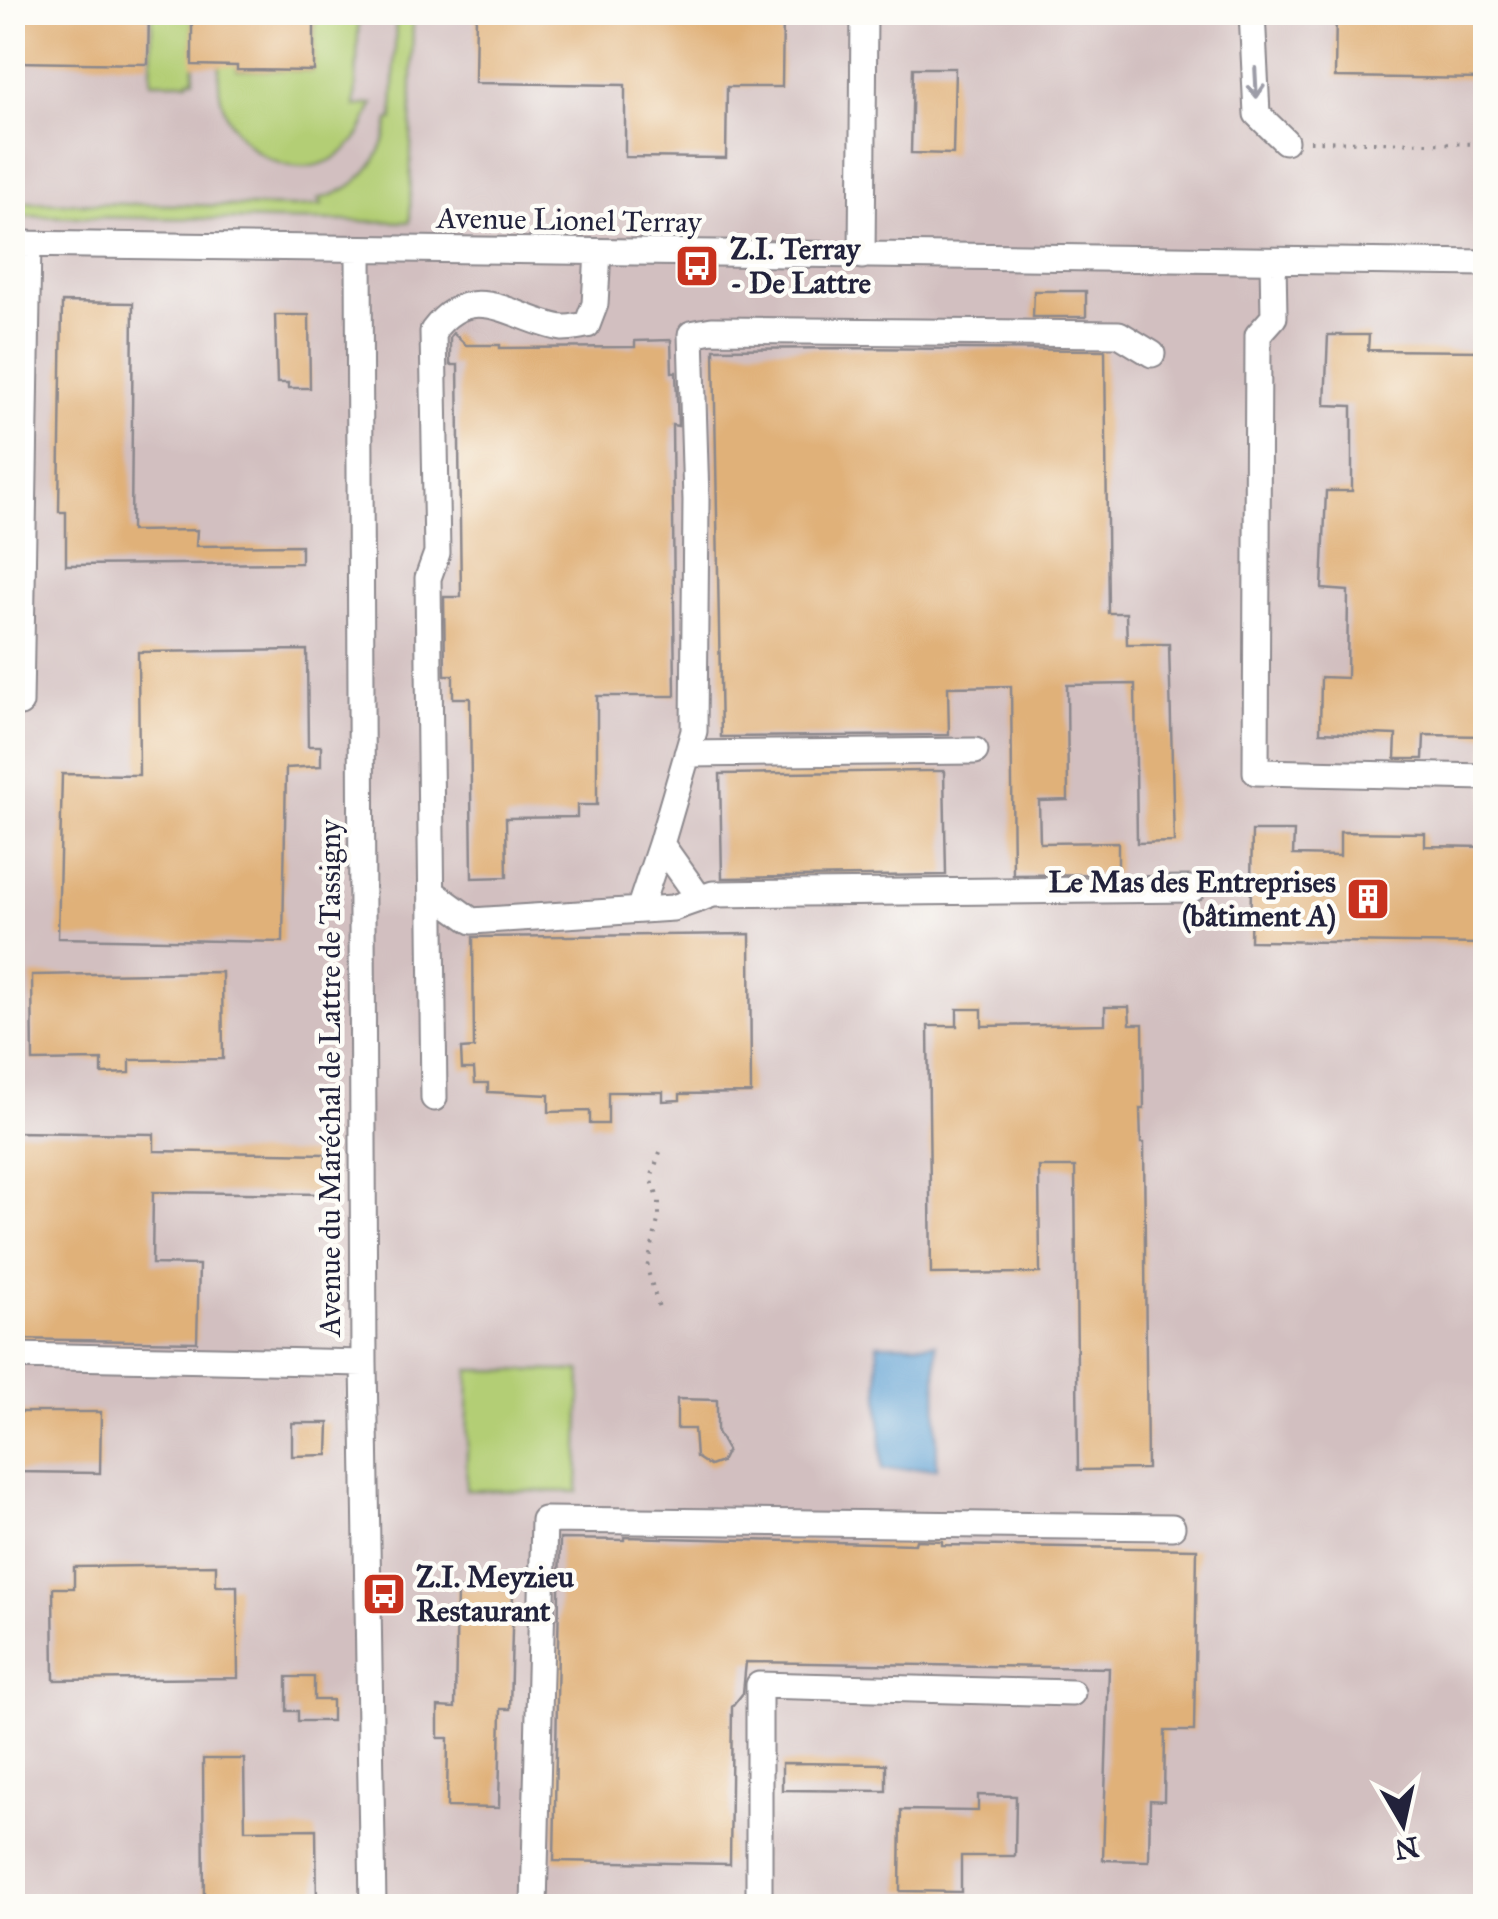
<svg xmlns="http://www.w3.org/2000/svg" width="1498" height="1919" viewBox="0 0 1498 1919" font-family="'IM FELL Great Primer',serif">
<rect width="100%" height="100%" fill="#fdfcf7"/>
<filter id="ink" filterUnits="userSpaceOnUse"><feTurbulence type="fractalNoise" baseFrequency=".01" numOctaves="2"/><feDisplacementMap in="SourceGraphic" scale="20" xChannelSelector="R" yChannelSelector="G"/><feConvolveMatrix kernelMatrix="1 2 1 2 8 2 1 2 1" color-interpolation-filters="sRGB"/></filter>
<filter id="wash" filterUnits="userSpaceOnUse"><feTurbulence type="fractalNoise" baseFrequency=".0048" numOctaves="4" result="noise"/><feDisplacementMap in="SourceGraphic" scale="40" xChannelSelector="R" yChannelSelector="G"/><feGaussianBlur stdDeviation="2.25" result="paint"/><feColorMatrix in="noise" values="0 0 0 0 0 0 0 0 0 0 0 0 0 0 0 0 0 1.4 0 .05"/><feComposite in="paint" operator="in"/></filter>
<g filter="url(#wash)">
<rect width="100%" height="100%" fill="#f7eedc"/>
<path fill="#d2bfc0" d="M12 13H1485V1906H13Z"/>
<path fill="#b3ce74" stroke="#6a7858" stroke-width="2.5" d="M152 13H192L194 79H189L188 82H151Z
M238 13 237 70 313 71 315 13H359L355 106 373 104C368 116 364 130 356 139 302 206 207 141 220 64 223 47 232 29 238 13Z
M396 13H413L410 222 13 216V202L295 207 323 205 318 199C358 191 384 159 389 120H393Z
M469 1370 581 1371 578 1492 466 1490Z"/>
<path fill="#60a1d3" stroke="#416287" stroke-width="2.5" d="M877 1344H936L937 1468 882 1470Z"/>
<g id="blocks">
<path fill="#e0b179" d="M12 12H149L148 64 12 62Z
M192 12H314V71L237 70V66L192 65Z
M476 12H783L782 87H727L726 158 625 157V85L475 83Z
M1336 12H1486V79L1335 77Z
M913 68H955L953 154 911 153Z
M1034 291H1086V317H1033Z
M62 302 133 303 131 531 197 530 196 546 301 545V563L66 565V512H59Z
M275 315H309L310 388H288V383H277Z
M453 333 466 345H500V348L635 347V341L671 340 672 372H676L678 426 672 425 675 696H597V805H577V817L506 818 507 877 472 878 470 698H453V675H445L444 597H461L458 365H450V337Z
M1328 335H1369L1368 350 1486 351V736L1424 735 1423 759H1395L1396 735 1320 732 1321 677 1347 678 1348 591 1322 589 1326 491H1352V406L1325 405Z
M843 348 1105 350 1108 613H1126L1127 644H1169L1174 842 1137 843 1135 684 1067 685 1068 800 1039 801 1040 843 1118 842V874L1013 875 1011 686 948 687 949 735 721 737 714 349Z
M307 650 308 746H321V766L286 768 283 942 58 938 62 774 139 775 138 652Z
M924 771H944L946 875 722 878 720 774Z
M1252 831H1294L1293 855 1340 856V832L1425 833V846L1486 847V944L1250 941Z
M750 934 751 1093 680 1094V1100L663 1101V1092H608V1124H590V1111L549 1112V1095L488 1092V1083H475L474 1069H462L461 1049 474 1048 473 937Z
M222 972 223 1059 130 1060V1073L102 1074V1060L33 1061 32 975Z
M1105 1007H1129L1130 1024H1143L1144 1109H1140L1141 1143H1144L1147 1469 1078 1470 1075 1167H1039L1040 1273 931 1274 928 1026H957V1009H982V1026L1105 1024Z
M12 1132 154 1134V1151L326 1154 325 1194 153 1192 152 1264 199 1265 197 1342 12 1339Z
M677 1399 717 1400V1432L727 1450 721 1462 710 1466 696 1457 694 1429H677Z
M12 1412H101L100 1473 12 1472Z
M292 1423H329L328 1455 292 1456Z
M624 1537 915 1544 916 1540 942 1541V1545L1197 1549 1194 1731H1165L1164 1801 1150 1800 1149 1861 1103 1860 1109 1668 746 1662 743 1693 732 1707 730 1864 554 1861 560 1539 624 1540Z
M216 1565V1586H237L238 1678 54 1680 53 1588H74V1567Z
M457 1589 513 1590 510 1709H501L499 1808 447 1807 448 1738H438V1707L455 1708Z
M287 1677H314V1700H332V1721H298V1711H287Z
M203 1759H244L245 1830 316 1829 317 1906H204Z
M782 1763 886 1764V1791L782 1790Z
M978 1795 1016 1796 1015 1856H961V1892L900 1891 901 1810 978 1811Z"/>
</g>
</g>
<g filter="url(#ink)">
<use href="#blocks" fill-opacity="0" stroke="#8c888c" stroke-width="2.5"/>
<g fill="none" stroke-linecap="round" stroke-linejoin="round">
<defs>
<path id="minor" d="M1252 12 1257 114 1285 141
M12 244 1486 263
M359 250 364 1363 373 1906
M862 256 864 12
M1273 261 1274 317 1258 335 1256 772 1486 777
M20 703 28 244
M687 754 975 751
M661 844 694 731 696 500 691 334 712 330 1119 334 1152 354
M432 892 472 921 673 908 713 894 1192 889
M639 910 661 844 700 899
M434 1098 428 578 437 553 433 331C474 276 517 322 563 328 571 328 580 326 587 325L595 304 598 252
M12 1356 364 1363
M759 1901V1685L1072 1693
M534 1906 544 1520 1172 1527"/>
</defs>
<use href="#minor" stroke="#8c888c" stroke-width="29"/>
<path stroke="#8c888c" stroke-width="4" stroke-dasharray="2.5 8" stroke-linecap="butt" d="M1310 141 1486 144
M660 1152 651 1178 659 1201V1216L647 1268 660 1311"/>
<use href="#minor" stroke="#fff" stroke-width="25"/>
</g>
<defs><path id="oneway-shaft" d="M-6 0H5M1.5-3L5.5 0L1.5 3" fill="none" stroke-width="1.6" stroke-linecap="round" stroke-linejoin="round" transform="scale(2.5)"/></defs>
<use stroke="#9c9ca7" href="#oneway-shaft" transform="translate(1256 83) rotate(87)"/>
</g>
<defs>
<symbol id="bus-square" viewBox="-11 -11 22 22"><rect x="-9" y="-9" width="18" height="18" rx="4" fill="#c8321e" stroke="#fdfcf7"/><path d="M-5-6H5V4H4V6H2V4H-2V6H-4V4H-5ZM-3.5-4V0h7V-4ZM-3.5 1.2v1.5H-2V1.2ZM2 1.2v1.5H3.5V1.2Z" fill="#fff"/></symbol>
<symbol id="building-square" viewBox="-11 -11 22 22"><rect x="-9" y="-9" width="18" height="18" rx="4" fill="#c8321e" stroke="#fdfcf7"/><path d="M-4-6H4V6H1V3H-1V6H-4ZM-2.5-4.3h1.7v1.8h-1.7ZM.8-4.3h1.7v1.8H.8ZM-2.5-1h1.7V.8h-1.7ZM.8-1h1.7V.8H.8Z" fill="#fff"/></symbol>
</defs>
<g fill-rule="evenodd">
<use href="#bus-square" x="672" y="241" width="50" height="50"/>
<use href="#building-square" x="1343" y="874" width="50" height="50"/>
<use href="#bus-square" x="359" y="1569" width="50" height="50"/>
</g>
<g text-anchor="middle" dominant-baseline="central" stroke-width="9" stroke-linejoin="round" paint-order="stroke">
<g font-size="30" fill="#22223b" stroke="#fdfcf7">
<text transform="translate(569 220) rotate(1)">Avenue Lionel Terray</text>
<text transform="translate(330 1078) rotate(-90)">Avenue du Maréchal de Lattre de Tassigny</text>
</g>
<g font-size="30" font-weight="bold" fill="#22223b" stroke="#fdfcf7" text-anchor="start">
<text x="730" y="249">Z.I. Terray<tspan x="730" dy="34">- De Lattre</tspan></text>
<text x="1336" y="882" text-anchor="end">Le Mas des Entreprises<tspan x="1336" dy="34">(bâtiment A)</tspan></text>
<text x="416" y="1577">Z.I. Meyzieu<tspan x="416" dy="34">Restaurant</tspan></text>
</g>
</g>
<rect width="1498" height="1919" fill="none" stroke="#fdfcf7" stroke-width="50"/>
<g transform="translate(1403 1824) rotate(171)" stroke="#fdfcf7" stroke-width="8" paint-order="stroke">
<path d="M0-8L18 38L0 25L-18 38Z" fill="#22223b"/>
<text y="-15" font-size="28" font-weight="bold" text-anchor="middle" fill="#22223b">N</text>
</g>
</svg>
